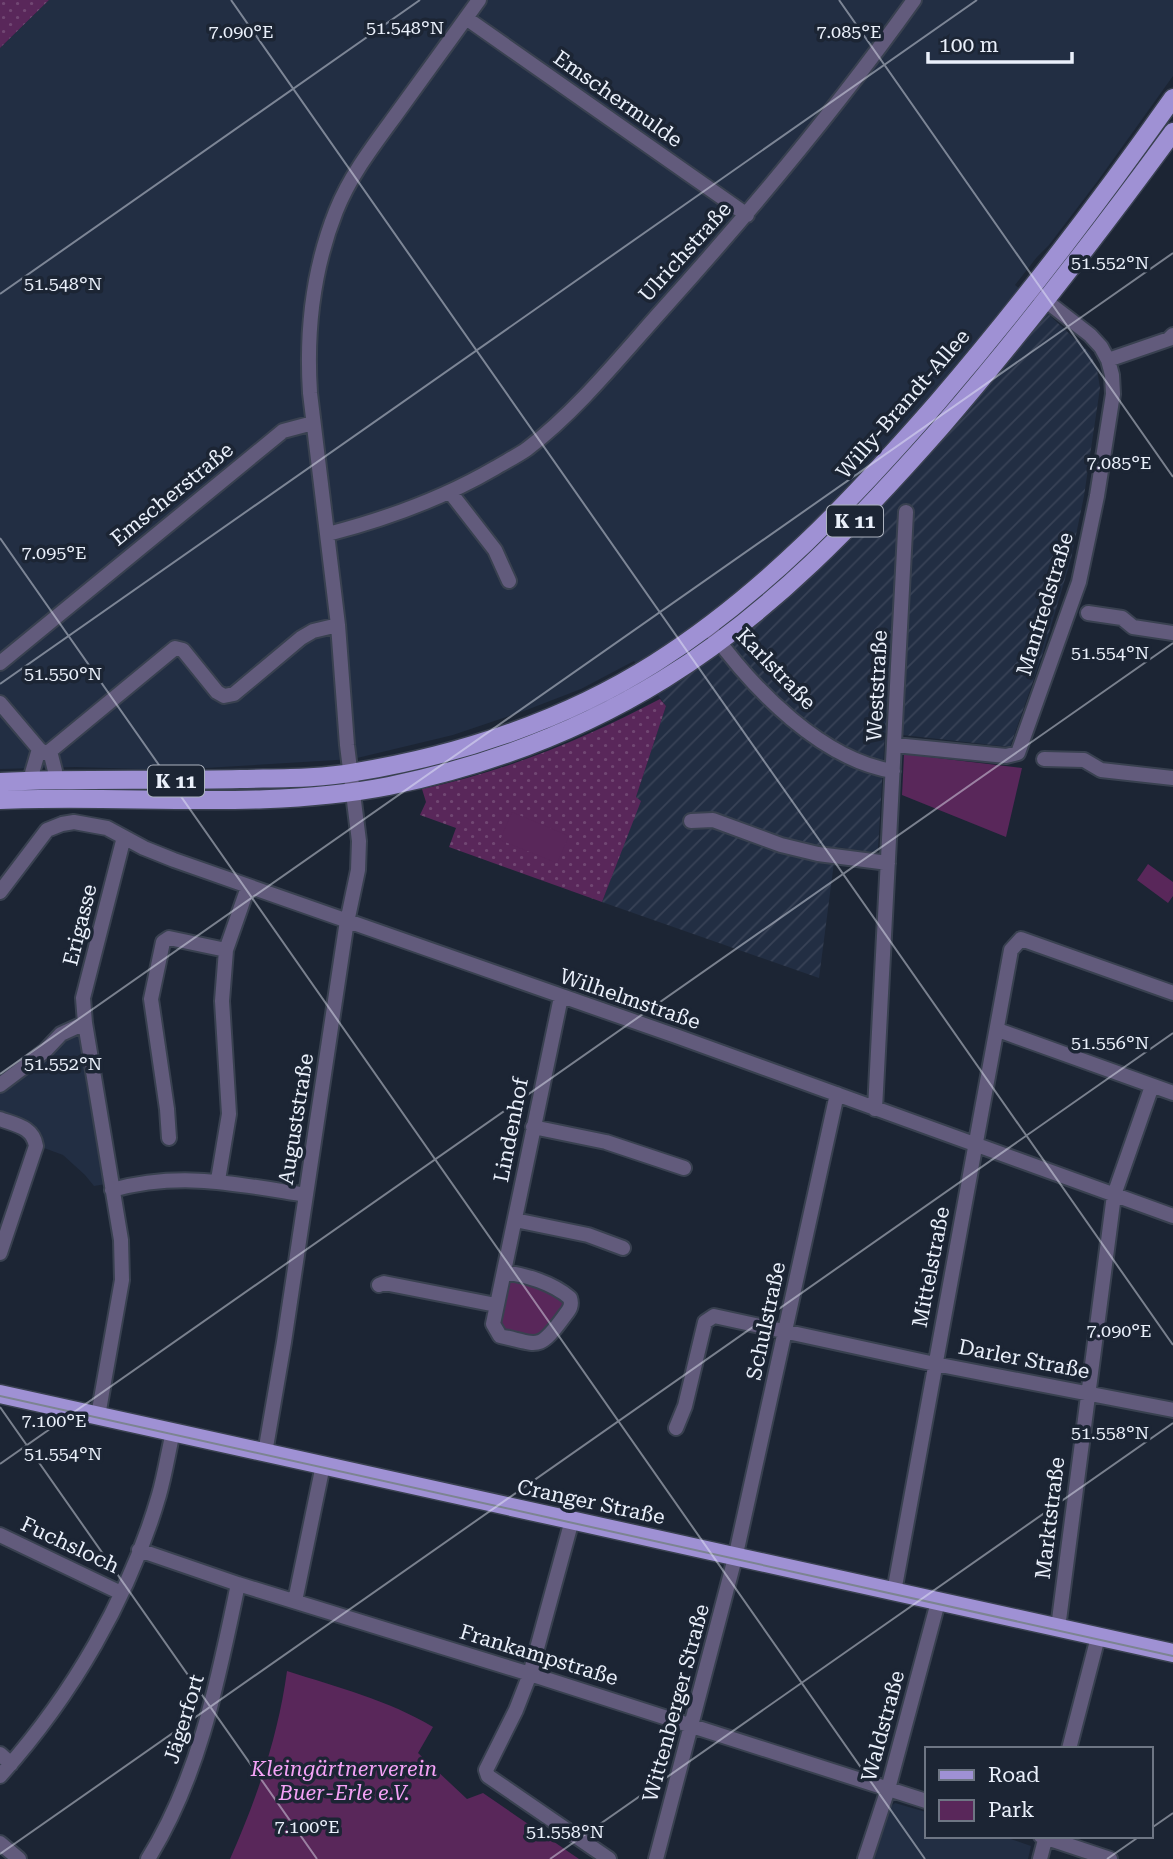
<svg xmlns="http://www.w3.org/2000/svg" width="1173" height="1859" viewBox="0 0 1173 1859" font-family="'Roboto Serif',serif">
<defs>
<pattern id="industrial-furrows" width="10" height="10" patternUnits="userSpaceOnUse" patternTransform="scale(1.75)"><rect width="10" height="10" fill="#222e43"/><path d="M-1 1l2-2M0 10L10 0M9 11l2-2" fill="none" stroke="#384256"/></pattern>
<pattern id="grass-dots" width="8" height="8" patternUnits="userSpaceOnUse" patternTransform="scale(1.75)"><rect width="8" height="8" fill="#59275a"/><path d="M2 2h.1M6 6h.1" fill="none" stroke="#714773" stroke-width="1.8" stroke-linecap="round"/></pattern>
</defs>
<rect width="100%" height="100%" fill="#1c2534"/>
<path fill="#222e43" d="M49 0H1173V76L1097 182 1049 245 1037 257 1015 285 1030 297 889 463 643 675 634 661 581 689 524 711 453 735 353 759 172 770 76 767 0 769V48Z
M76 1036 81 1037 106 1184 94 1186 85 1175 63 1155 44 1148 0 1113V1092L44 1059 67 1037Z
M895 1803 926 1812V1836H1002L1031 1846 1028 1859H874L891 1806Z"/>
<path fill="url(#industrial-furrows)" d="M1030 297 1090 353 1097 369 1100 388 1084 496 1071 559 1043 653 1010 747 885 733 878 849 873 852 836 847 819 978 602 902 640 802 636 797 666 706 643 675 756 593Z"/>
<path fill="url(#grass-dots)" d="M0 0H49L0 48Z
M660 699 666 706 636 797 641 801 602 902 449 847 456 828 420 815 426 802 422 789C509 770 582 740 660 699Z"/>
<path fill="#59275a" d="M904 754 1022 768 1006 837 902 795Z
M512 812 569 836 557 863 500 840Z
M1148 864 1173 882V896L1168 903 1137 880Z
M511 1277 567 1300 543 1338 502 1331 499 1327 508 1282Z
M287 1671C337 1687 388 1700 433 1727L418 1753 467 1799 483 1793 579 1859H230C257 1798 278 1737 287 1671Z"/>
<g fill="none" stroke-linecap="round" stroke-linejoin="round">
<defs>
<path id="minor" d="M466 18 747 215
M1108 360 1169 339 1173 335
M450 492 495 550 509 581
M328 534C386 519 442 499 495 468 505 462 517 456 527 449 578 410 620 357 663 309 752 210 837 108 914 0
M1088 613 1122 618 1133 627 1173 633
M713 633C753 689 822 760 893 771
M0 663 283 431 313 423
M0 703 39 749 44 753 50 751 175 648 183 650 217 692 224 696 234 694 301 638 313 631 338 625
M895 745 1006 756 1018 753 1079 582 1097 496 1113 394 1112 375 1108 360 1101 347 1090 335 1037 294
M50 751 55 771V780
M1044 759 1084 760 1101 770 1173 778
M30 780 39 749
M691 821 713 820 781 845 818 854 888 863
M0 892 47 830 62 824 74 822 107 828 144 848 174 860 676 1036 1173 1216
M998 1030 1173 1093
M0 1085 45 1051 61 1034 85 1023
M875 1109 906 512
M0 1119C16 1125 33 1127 36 1146L0 1253
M533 1127 606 1142 684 1168
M169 1138 167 1109 151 999 163 942 169 938 226 950
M218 1180 229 1114 222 1001 226 950 248 887
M112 1190C181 1171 237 1184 306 1195
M515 1220 588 1235 623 1248
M504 1272C526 1275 553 1283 570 1298 573 1307 568 1311 563 1318 538 1352 538 1344 500 1336L493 1324 561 997
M379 1285 384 1283 496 1305
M98 1416 122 1280 121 1240 85 1023 83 998 124 837
M676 1428 685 1406 705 1322 714 1316 935 1364 1173 1410
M265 1453 284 1342 346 927 358 870 359 841 347 745 338 625 310 393C306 331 313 269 336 211 350 176 373 146 395 116 423 77 451 39 479 0
M572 1520 530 1674 516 1710 486 1770 488 1776 609 1859
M0 1535 121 1593
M139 1550 238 1584 530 1674 926 1801
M894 1592 1011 950 1021 939 1173 993
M295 1601 323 1465
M1058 1628 1114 1195 1152 1086
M1069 1749 1098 1637
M0 1754 11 1764
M0 1776C72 1696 129 1598 159 1495 165 1474 168 1453 173 1432
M1041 1836 1110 1859
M0 1843 19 1859
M148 1859C200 1775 218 1680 238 1584
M656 1859 736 1554 837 1094
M865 1859 888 1789 938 1602
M1040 1859 1046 1836"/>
<path id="major" d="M0 782C80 778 160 781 240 779 279 778 318 779 356 772 460 755 565 720 655 663 764 594 853 499 937 403 1021 305 1099 203 1173 98
M0 800C130 794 261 811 389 786 486 766 580 731 664 679 771 613 858 521 941 427 1023 332 1099 233 1173 132
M0 1394 1173 1653"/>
</defs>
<use href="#minor" stroke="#394150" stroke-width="18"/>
<use href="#major" stroke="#394150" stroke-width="21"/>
<use href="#minor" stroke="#625b7c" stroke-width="14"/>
<use href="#major" stroke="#9f91d4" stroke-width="18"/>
<path stroke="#7c8491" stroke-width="2" d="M0 1396 1173 1656"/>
</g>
<path fill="none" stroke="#eaf0fb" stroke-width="2" stroke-opacity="0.45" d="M231 0 1173 1345M839 0 1173 477M0 294 420 0M0 538 925 1859M0 684 977 0M0 1074 1173 253M0 1407 317 1859M0 1464 1173 643M1150 1829 1173 1813M0 1854 1173 1033M550 1859 1173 1423M1107 1859 1140 1836"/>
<g text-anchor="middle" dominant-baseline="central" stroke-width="7" stroke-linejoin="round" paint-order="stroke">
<g fill="#1c2534" stroke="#acb3bf" stroke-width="2">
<rect x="827" y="505.5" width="56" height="31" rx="5"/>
<rect x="148" y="765.5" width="56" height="31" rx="5"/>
</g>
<g font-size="19" font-weight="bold" fill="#eaf0fb">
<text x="855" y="521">K 11</text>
<text x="176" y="781">K 11</text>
</g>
<g font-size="21" fill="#eaf0fb" stroke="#1c2534">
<text transform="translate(618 99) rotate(35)">Emschermulde</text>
<text transform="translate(685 252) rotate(-48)">Ulrichstraße</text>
<text transform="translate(903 404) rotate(-49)">Willy-Brandt-Allee</text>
<text transform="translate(172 494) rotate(-39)">Emscherstraße</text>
<text transform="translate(1045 604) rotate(-73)">Manfredstraße</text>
<text transform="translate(776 669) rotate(46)">Karlstraße</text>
<text transform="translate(877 686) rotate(-87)">Weststraße</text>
<text transform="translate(80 925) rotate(-76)">Erigasse</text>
<text transform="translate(630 999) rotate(19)">Wilhelmstraße</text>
<text transform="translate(296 1119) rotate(-81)">Auguststraße</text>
<text transform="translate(511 1130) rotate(-79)">Lindenhof</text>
<text transform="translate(931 1267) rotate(-79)">Mittelstraße</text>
<text transform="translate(766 1321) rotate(-78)">Schulstraße</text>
<text transform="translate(1024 1359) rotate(11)">Darler Straße</text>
<text transform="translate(591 1502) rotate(12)">Cranger Straße</text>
<text transform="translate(1050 1518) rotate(-83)">Marktstraße</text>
<text transform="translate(70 1545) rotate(25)">Fuchsloch</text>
<text transform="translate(539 1655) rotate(17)">Frankampstraße</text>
<text transform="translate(676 1703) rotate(-75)">Wittenberger Straße</text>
<text transform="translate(184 1719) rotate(-73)">Jägerfort</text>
<text transform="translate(883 1726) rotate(-75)">Waldstraße</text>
</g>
<g font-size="21" font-style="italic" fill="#f4a2f6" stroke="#1c2534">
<text x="344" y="1769">Kleingärtnerverein<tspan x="344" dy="24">Buer-Erle e.V.</tspan></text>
</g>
</g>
<g font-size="18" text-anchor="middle" fill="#eaf0fb" stroke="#1c2534" stroke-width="7" stroke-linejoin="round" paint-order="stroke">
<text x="405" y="34">51.548°N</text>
<text x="241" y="38">7.090°E</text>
<text x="849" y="38">7.085°E</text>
<text x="1110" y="269">51.552°N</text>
<text x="63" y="290">51.548°N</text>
<text x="1119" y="469">7.085°E</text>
<text x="54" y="559">7.095°E</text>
<text x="1110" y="659">51.554°N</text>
<text x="63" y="680">51.550°N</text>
<text x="1110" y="1049">51.556°N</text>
<text x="63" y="1070">51.552°N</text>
<text x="1119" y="1337">7.090°E</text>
<text x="54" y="1427">7.100°E</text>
<text x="1110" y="1439">51.558°N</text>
<text x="63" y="1460">51.554°N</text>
<text x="307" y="1833">7.100°E</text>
<text x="565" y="1838">51.558°N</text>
</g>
<rect x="925" y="1747" width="228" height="91" fill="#1c2534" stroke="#6e7684" stroke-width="2"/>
<rect x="939" y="1770" width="35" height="10" fill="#9f91d4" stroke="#6e7684" stroke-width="2"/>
<text x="988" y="1782" font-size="21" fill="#eaf0fb">Road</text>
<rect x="939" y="1800" width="35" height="21" fill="#59275a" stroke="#6e7684" stroke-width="2"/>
<text x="988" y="1817" font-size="21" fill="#eaf0fb">Park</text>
<path d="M928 52v10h144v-10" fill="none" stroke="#eaf0fb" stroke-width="3.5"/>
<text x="939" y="52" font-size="21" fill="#eaf0fb" stroke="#1c2534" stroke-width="5" paint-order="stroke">100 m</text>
</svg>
